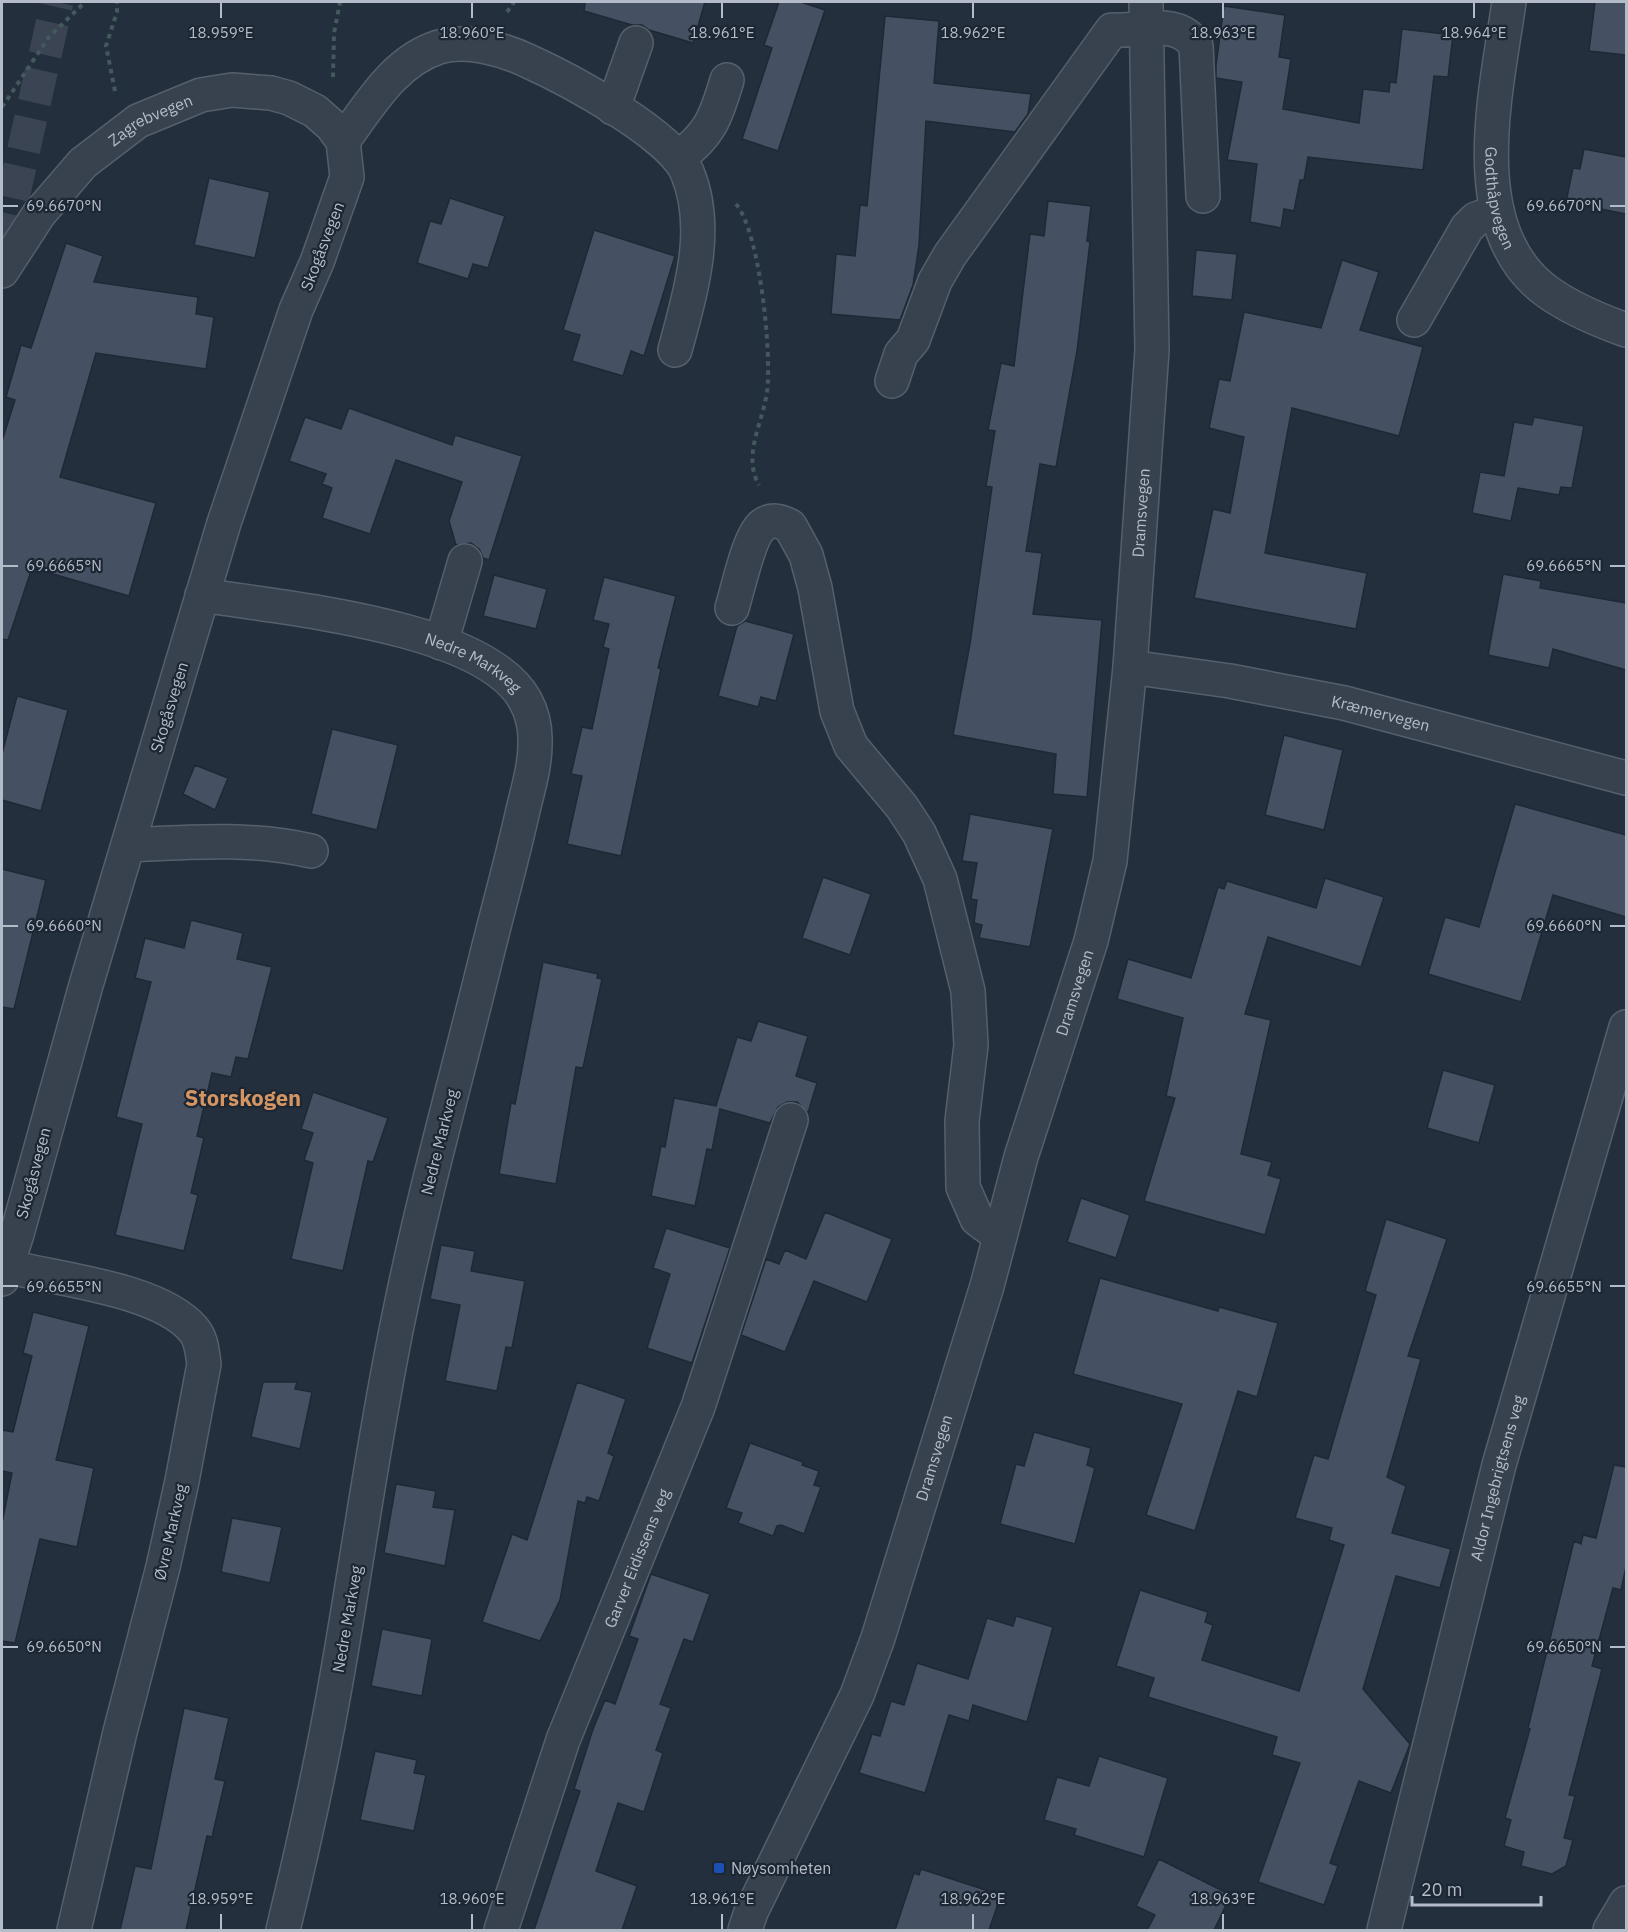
<svg xmlns="http://www.w3.org/2000/svg" width="1628" height="1932" viewBox="0 0 1628 1932" font-family="'IBM Plex Sans',sans-serif">
<rect width="100%" height="100%" fill="#242f3e"/>
<path fill="#455162" stroke="#1f2835" stroke-width="1.5" d="M585 2H705L693 43 649 30 642 25H632L584 11Z
M779 2H801L825 10 778 151 742 139 772 48 764 45Z
M1595 2H1626V55L1589 51Z
M1224 6 1285 15 1279 57 1291 59 1283 109 1359 123 1363 89 1389 92 1390 82 1396 83 1402 29 1453 35 1448 77 1434 76 1423 170 1308 157 1304 180H1300L1294 211 1284 209 1281 228 1250 222 1257 164 1227 160 1242 82 1216 78V65Z
M885 16 939 21 934 83 1031 94 1028 114 1015 132 926 121 919 245 913 285 900 320 831 314 836 254 855 256 860 205 867 206Z
M1584 149 1626 157V214L1566 202 1573 168 1580 169Z
M209 178 270 192 255 258 194 245Z
M450 198 505 216 488 268 473 264 468 279 417 263 430 221 441 224Z
M1048 201 1091 206 1087 241 1090 242 1077 351 1056 467 1040 464 1026 551 1042 553 1033 614 1102 620 1087 797 1053 794 1056 754 953 735 970 644 992 487 986 486 995 431 988 430 1001 363 1014 366 1030 234 1044 236Z
M594 230 675 256 644 356 631 351 623 376 572 361 580 335 563 330Z
M66 243 103 256 94 282 198 297 196 314 214 317 206 369 96 353 60 477 156 503 129 596 32 568 8 640 2 639V441L15 400 6 397 21 345 31 348Z
M1196 250 1237 254 1232 300 1192 296Z
M1342 260 1379 272 1360 330 1423 347 1399 436 1292 408 1265 553 1367 573 1356 629 1194 598 1213 509 1230 513 1244 437 1209 428 1219 379 1230 381 1244 312 1321 328Z
M349 408 452 445 455 435 522 456 489 560 483 558 479 549 471 543 456 545 449 521 462 482 396 460 370 534 322 518 332 488 322 484 326 474 289 461 305 417 341 429Z
M1534 417 1584 426 1572 488 1561 487 1559 495 1518 488 1511 521 1472 513 1480 472 1504 476 1514 422 1532 425Z
M1503 574 1541 581 1540 588 1626 603V670L1553 649 1549 668 1488 655Z
M494 575 547 589 536 629 483 616Z
M604 577 676 596 658 668 661 669 621 856 567 844 582 776 571 774 582 727 592 729 609 649 603 647 609 624 593 620Z
M745 621 794 634 776 701 761 697 758 707 718 696 737 626Z
M17 696 68 710 41 811 2 800V754Z
M332 729 398 745 377 830 311 814Z
M1284 735 1343 750 1324 830 1265 815Z
M195 765 228 778 215 810 183 794Z
M1515 804 1626 835V917L1553 895 1521 1002 1428 974 1445 917 1479 927Z
M970 814 1053 829 1030 947 979 938 982 925 974 923 977 900 971 899 977 863 962 861Z
M2 869 46 880 14 1009 2 1007Z
M823 877 871 894 850 955 802 938Z
M1325 878 1384 897 1361 967 1268 937 1245 1014 1271 1020 1241 1154 1272 1162 1268 1175 1281 1179 1265 1235 1144 1201 1175 1098 1166 1096 1183 1018 1117 999 1128 959 1191 978 1218 887 1224 889 1227 881 1316 908Z
M191 920 243 933 237 959 272 967 248 1059 236 1057 231 1077 212 1073 197 1136 204 1138 191 1193 198 1195 184 1251 115 1235 142 1124 116 1117 151 982 135 978 145 938 184 948Z
M543 962 598 974 597 978 602 979 583 1068 576 1067 556 1184 499 1174 511 1103 515 1104Z
M758 1021 808 1036 796 1076 817 1083 808 1113 797 1102H787L778 1107 770 1123 720 1109 712 1150 707 1149 695 1206 651 1196 661 1146 665 1147 674 1098 716 1106 737 1037 751 1041Z
M1443 1070 1495 1085 1479 1143 1427 1128Z
M313 1092 388 1118 373 1162 368 1161 343 1271 291 1259 313 1163 304 1160 313 1133 301 1129Z
M1081 1198 1130 1215 1116 1258 1067 1242Z
M825 1212 892 1239 867 1302 814 1281 785 1352 741 1335 766 1259 779 1264 785 1250 806 1259Z
M1386 1219 1447 1239 1408 1356 1421 1359 1387 1477 1406 1486 1392 1533 1451 1549 1440 1588 1396 1576 1363 1689 1410 1744 1391 1793 1359 1781 1330 1863 1338 1866 1324 1905 1258 1882 1300 1763 1272 1755 1277 1737 1148 1697 1154 1678 1116 1666 1140 1590 1208 1612 1205 1622 1213 1625 1202 1660 1299 1691 1344 1545 1329 1540 1332 1528 1295 1518 1314 1455 1328 1459 1376 1295 1365 1291Z
M666 1228 730 1248 692 1363 647 1348 670 1274 653 1268Z
M441 1245 475 1251 471 1271 525 1281 512 1348 506 1347 497 1391 445 1381 460 1305 430 1299Z
M1100 1278 1218 1311 1219 1307 1278 1323 1257 1397 1238 1391 1195 1531 1146 1515 1182 1404 1073 1374Z
M33 1312 89 1326 56 1460 94 1468 77 1547 40 1539 15 1643 2 1641V1523L12 1473 2 1471V1430L13 1432 32 1356 23 1353Z
M263 1382H297L295 1389 312 1392 300 1449 251 1437Z
M577 1382 626 1399 608 1453 614 1456 599 1501 587 1497 585 1503 578 1501 560 1600 540 1641 482 1622 512 1534 527 1540Z
M1034 1432 1091 1448 1087 1465 1095 1468 1075 1544 1000 1524 1016 1464 1024 1466Z
M750 1443 803 1462 802 1465 819 1471 814 1485 821 1487 804 1534 781 1525 777 1526 773 1536 738 1523 742 1513 726 1508Z
M1614 1465 1626 1467V1567L1621 1590 1613 1588 1592 1666 1602 1669 1569 1795 1575 1796 1564 1838 1573 1840 1566 1866 1552 1874 1521 1866 1524 1852 1504 1846 1511 1820 1505 1818 1530 1729 1528 1728 1574 1541 1581 1544 1583 1535 1596 1538Z
M396 1484 436 1491 433 1507 455 1510 445 1566 384 1553Z
M232 1518 282 1527 270 1583 221 1572Z
M651 1574 710 1594 693 1642 684 1639 660 1704 671 1708 656 1750 663 1753 644 1812 618 1803 596 1871 637 1886 622 1930H534L580 1791 574 1789 593 1729 605 1700 615 1704 638 1639 629 1636Z
M1016 1616 1053 1627 1027 1722 973 1705 969 1721 949 1715 925 1793 859 1773 872 1734 880 1736 891 1701 904 1705 917 1663 968 1679 987 1618 1013 1626Z
M382 1629 432 1639 422 1696 371 1686Z
M184 1708 229 1718 215 1779 225 1781 212 1837 207 1836 186 1930H120L135 1866 151 1869Z
M375 1751 417 1760 414 1773 426 1775 414 1831 360 1820Z
M1099 1756 1168 1778 1144 1857 1074 1835 1076 1829 1044 1820 1057 1777 1089 1786Z
M1159 1859 1231 1895 1214 1930H1147L1155 1915 1136 1906Z
M921 1869 1001 1895 989 1930H895L914 1873 919 1875Z"/>
<g fill="none" stroke-linecap="round" stroke-linejoin="round">
<path stroke="#3a4453" stroke-width="33" stroke-dasharray="33 16" stroke-linecap="butt" d="M2 246 57 2"/>
<defs>
<g id="minor">
<path id="s1" d="M1509 2C1497 88 1462 227 1545 290 1569 308 1598 320 1626 330"/>
<path d="M613 108 636 43"/>
<path d="M343 141C369 106 394 61 439 47 467 39 503 49 528 61 566 78 671 134 687 172 711 229 690 294 675 350"/>
<path d="M678 158C710 135 716 117 727 80"/>
<path id="s2" d="M2 271 39 214 83 163 138 121 201 95 232 90 271 93 289 98 315 111 332 126 343 141 347 177 317 262 296 310 224 523 86 985 17 1234 2 1279"/>
<path d="M1414 320 1467 228 1476 219 1497 212"/>
<path d="M892 381 901 354 913 340 935 281 950 255 1112 30C1141 32 1179 17 1196 46L1203 196"/>
<path id="s3" d="M202 595C281 608 484 625 525 700 531 711 535 725 535 738 536 762 529 786 523 810 512 860 498 909 486 958 457 1076 424 1193 400 1311 375 1430 359 1550 338 1670 323 1757 304 1844 283 1930"/>
<path d="M732 608C738 589 749 535 763 525 772 518 781 521 790 526L806 555 815 588 837 711 851 746 902 807 919 833 940 879 968 991 971 1045 962 1121 963 1187 977 1219 1000 1236"/>
<path d="M441 643 465 561"/>
<path id="s4" d="M1130 667 1230 681 1344 703 1626 778"/>
<path d="M129 845C191 842 250 837 311 851"/>
<path d="M2 1265C53 1279 158 1288 193 1329 202 1339 202 1352 204 1364L182 1481 163 1567 120 1732 74 1930"/>
<path id="s5" d="M501 1930 563 1740 698 1407 791 1120"/>
<path id="s6" d="M745 1930 751 1912 857 1695 878 1638 987 1286 1021 1157 1091 941 1110 861 1130 667 1152 350 1146 2"/>
<path id="s7" d="M1384 1930 1499 1465 1626 1027"/>
<path d="M1610 1930 1626 1903"/>
</g>
</defs>
<use href="#minor" stroke="#565f6c" stroke-width="36"/>
<path stroke="#44595c" stroke-width="4" stroke-dasharray="4.5 4.5" stroke-linecap="butt" d="M507 12 514 2
M333 77 334 33 340 2
M115 91 106 46 117 12V2
M2 107 49 37 85 2
M736 204C760 232 772 354 767 392 763 422 742 456 759 485"/>
<use href="#minor" stroke="#38414e" stroke-width="33"/>
</g>
<path fill="none" stroke="#b4bcc9" stroke-width="2" d="M221 3V18M472 3V18M722 3V18M973 3V18M1223 3V18M1474 3V18M3 206H18M1610 206H1625M3 566H18M1610 566H1625M3 926H18M1610 926H1625M3 1286H18M1610 1286H1625M3 1647H18M1610 1647H1625M221 1914V1929M472 1914V1929M722 1914V1929M973 1914V1929M1223 1914V1929"/>
<rect fill="#1a4fb4" stroke="#1d2633" stroke-width="2" x="713" y="1862" width="12" height="12" rx="3"/>
<g text-anchor="middle" dominant-baseline="central" stroke-width="4.5" stroke-linejoin="round" paint-order="stroke">
<g font-size="16" fill="#b4bcc9" stroke="#1d2633">
<text stroke="none"><textPath href="#s2" startOffset="216">Zagrebvegen</textPath></text>
<text stroke="none"><textPath href="#s1" startOffset="198">Godthåpvegen</textPath></text>
<text transform="translate(322 246) rotate(-69)">Skogåsvegen</text>
<text stroke="none"><textPath href="#s6" startOffset="1482">Dramsvegen</textPath></text>
<text stroke="none"><textPath href="#s3" startOffset="282">Nedre Markveg</textPath></text>
<text transform="translate(169 707) rotate(-73)">Skogåsvegen</text>
<text stroke="none"><textPath href="#s4" startOffset="255">Kræmervegen</textPath></text>
<text stroke="none"><textPath href="#s6" startOffset="996">Dramsvegen</textPath></text>
<text transform="translate(439 1142) rotate(-76)">Nedre Markveg</text>
<text transform="translate(33 1173) rotate(-75)">Skogåsvegen</text>
<text stroke="none"><textPath href="#s6" startOffset="510">Dramsvegen</textPath></text>
<text stroke="none"><textPath href="#s7" startOffset="466">Aldor Ingebrigtsens veg</textPath></text>
<text transform="translate(170 1532) rotate(-77)">Øvre Markveg</text>
<text stroke="none"><textPath href="#s5" startOffset="396">Garver Eidissens veg</textPath></text>
<text transform="translate(347 1619) rotate(-80)">Nedre Markveg</text>
</g>
<g font-size="16" fill="#b4bcc9" stroke="#1d2633" text-anchor="start">
<text x="731" y="1868">Nøysomheten</text>
</g>
<g font-size="22" font-weight="bold" fill="#d59563" stroke="#1d2633">
<text x="243" y="1097">Storskogen</text>
</g>
</g>
<g font-size="15" text-anchor="middle" fill="#b4bcc9" stroke="#1d2633" stroke-width="4.5" stroke-linejoin="round" paint-order="stroke">
<text x="221" y="38">18.959°E</text>
<text x="472" y="38">18.960°E</text>
<text x="722" y="38">18.961°E</text>
<text x="973" y="38">18.962°E</text>
<text x="1223" y="38">18.963°E</text>
<text x="1474" y="38">18.964°E</text>
<text x="64" y="211">69.6670°N</text>
<text x="1564" y="211">69.6670°N</text>
<text x="64" y="571">69.6665°N</text>
<text x="1564" y="571">69.6665°N</text>
<text x="64" y="931">69.6660°N</text>
<text x="1564" y="931">69.6660°N</text>
<text x="64" y="1292">69.6655°N</text>
<text x="1564" y="1292">69.6655°N</text>
<text x="64" y="1652">69.6650°N</text>
<text x="1564" y="1652">69.6650°N</text>
<text x="221" y="1904">18.959°E</text>
<text x="472" y="1904">18.960°E</text>
<text x="722" y="1904">18.961°E</text>
<text x="973" y="1904">18.962°E</text>
<text x="1223" y="1904">18.963°E</text>
</g>
<rect width="1628" height="1932" fill="none" stroke="#b4bcc9" stroke-width="6"/>
<path d="M1412 1896v9h129v-9" fill="none" stroke="#b4bcc9" stroke-width="3"/>
<text x="1421" y="1896" font-size="18" fill="#b4bcc9" stroke="#1d2633" stroke-width="4.5" paint-order="stroke">20 m</text>
</svg>
